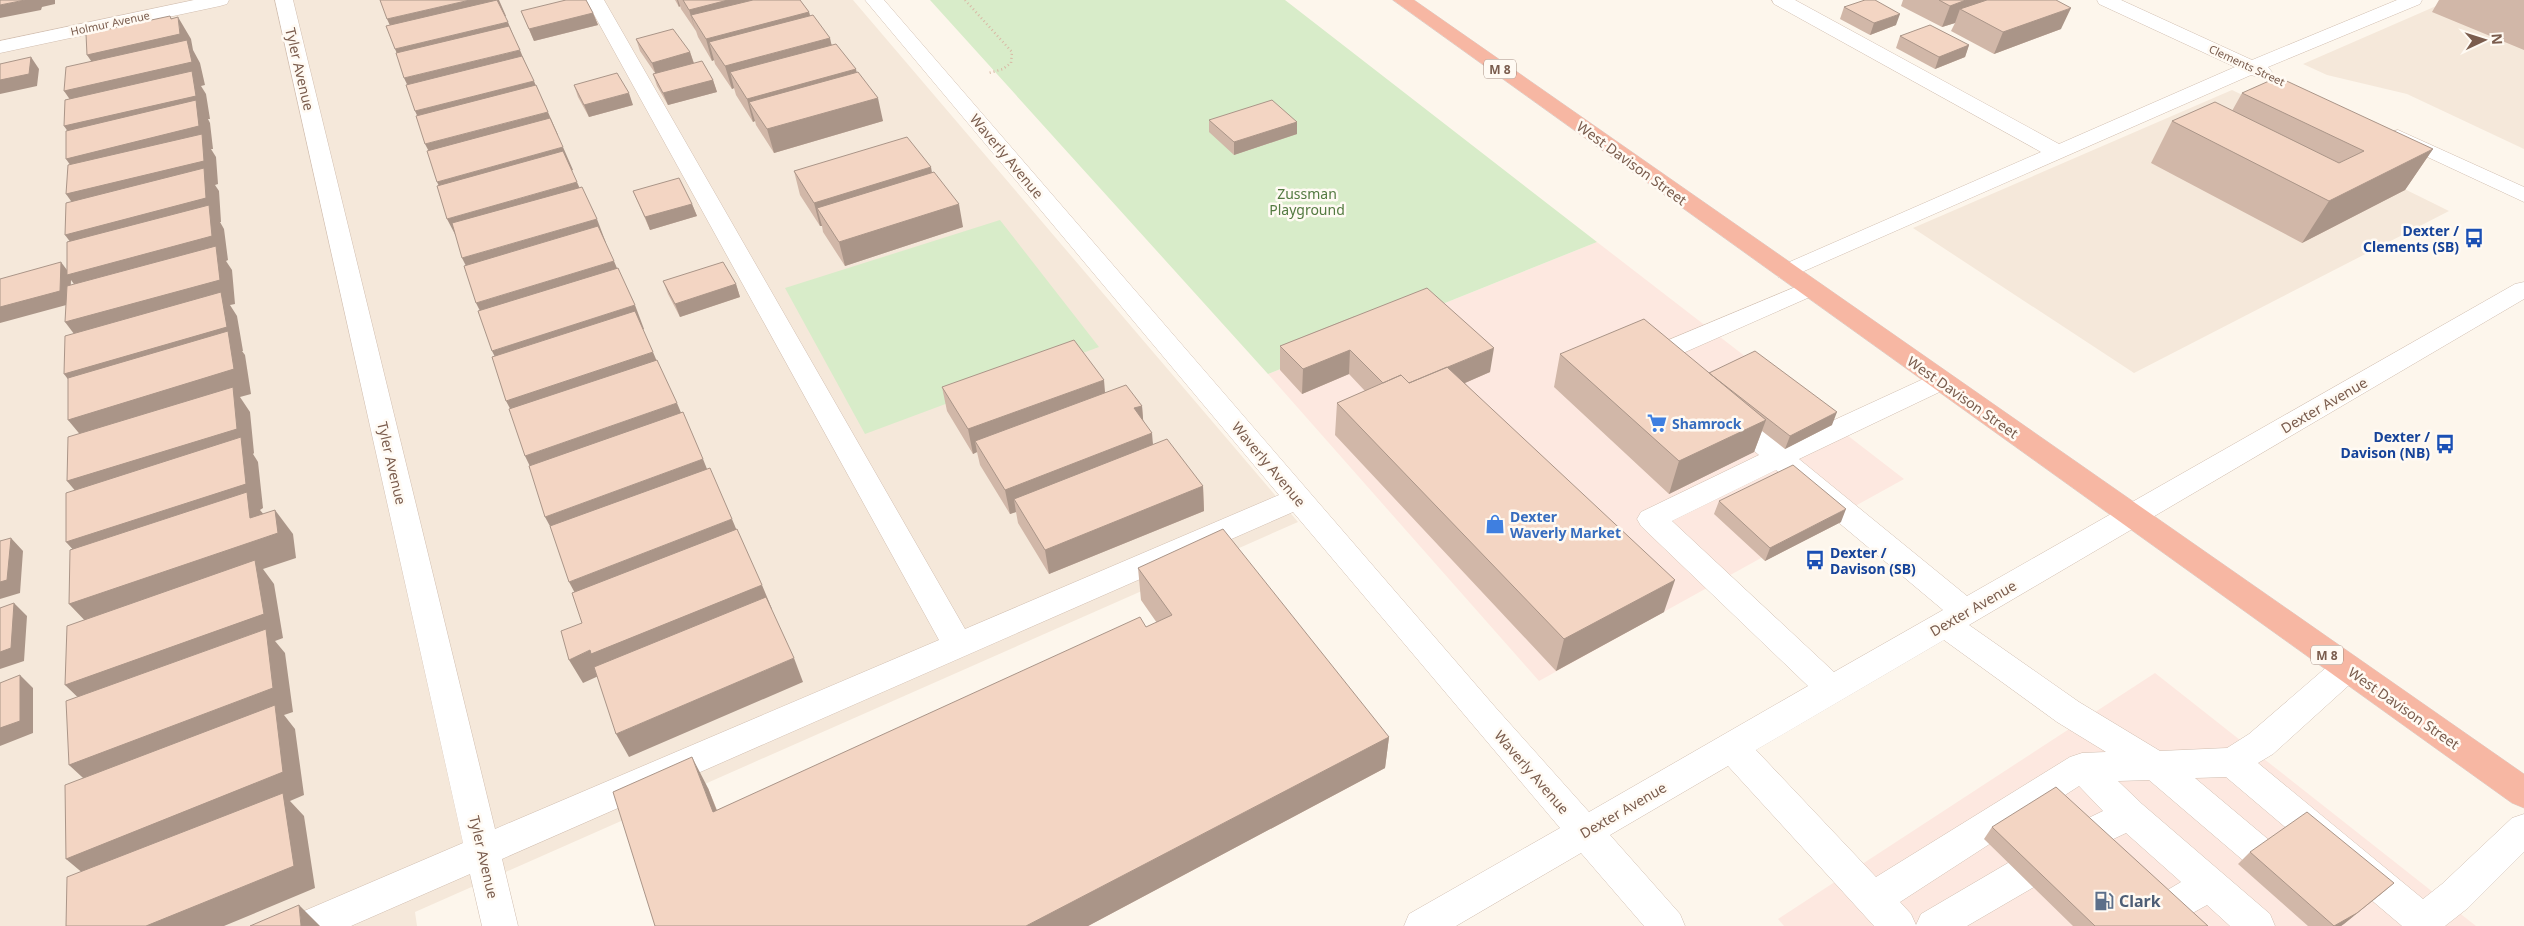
<svg xmlns="http://www.w3.org/2000/svg" width="2524" height="926" viewBox="0 0 2524 926" font-family="'Noto Sans',sans-serif">
<rect width="100%" height="100%" fill="#fdf6ec"/>
<path fill="#f5e8da" d="M0 0H853L1298 522 415 912 417 926H0Z
M2450 0H2524V149L2407 94 2327 75 2303 64Z
M2232 90 2266 106 2291 133 2449 211 2134 373 1913 228Z"/>
<path fill="#fde8e0" d="M1597 242 1904 479 1539 681 1268 374Z
M2155 673 2476 926H1784L1778 919Z"/>
<path fill="#d8ecc9" d="M930 0H1285L1597 242 1268 374Z
M1000 220 1099 347 865 434 785 288Z"/>
<g fill="none" stroke-linecap="round" stroke-linejoin="round">
<defs>
<path id="minor" d="M194 0H229L227 4 220 6 0 53V41Z
M275 0H293L495 829 939 640 586 0H604L965 629 1279 495 865 0H884L1496 708 1589 812 1808 686 1641 526 1637 519 1641 512 1759 455 1721 423 1717 417 1721 411C1743 404 1765 431 1782 444L1932 375 1941 372 1950 375 1954 381 1950 387 1799 459 1967 596 2515 284 2524 282V299L1969 625 2079 702 2160 751 2227 748 2249 734 2336 659 2347 655 2358 659 2363 668 2358 677 2273 754 2258 763 2423 899 2442 884 2512 818 2524 814V852L2468 908 2445 926H2402L2226 777 2195 778 2269 840 2275 851 2269 862 2257 867 2245 862 2149 780 2118 781 2142 804 2270 914 2275 926H2230L2207 905 2169 926 2154 922 2149 910 2154 898 2181 882 2126 833 2086 852 2074 847 2069 836 2074 825 2103 811 2079 786 1900 902 1911 914 1916 925 1921 914 2008 863 2021 859 2034 863 2039 875 2034 887 1967 926H1874L1728 766 1610 835 1680 914 1685 926H1644L1581 853 1456 926H1404L1409 914 1560 828 1293 512 502 859 518 926H482L470 874 351 926H292L297 914 463 843ZM1776 470 1943 610 1834 672 1672 521ZM1944 640 2057 722 2106 752 2082 753 2070 757 1876 877 1756 750Z
M1772 0H1795L2059 144 2235 67 2099 4 2097 0H2121L2252 60 2397 0H2422L2420 4 2268 67 2272 72 2269 76 2262 78 2251 75 1786 279 1778 277 1774 272 1778 267 2041 152 1774 4Z
M2398 130 2524 187V202L2391 140 2387 136 2391 132Z
M1810 281 1819 283 1822 288 1819 293 1674 357 1681 365 1677 371C1662 375 1651 368 1643 355L1647 349Z"/>
<path id="highway" d="M1393 0H1414L2524 774V808L2512 803Z"/>
</defs>
<use href="#minor" stroke="#d1beb0" stroke-width="1"/>
<use href="#highway" stroke="#dad1cd" stroke-width="1"/>
<path stroke="#d9b8a5" stroke-width="2.5" stroke-dasharray="1 3" stroke-linecap="butt" d="M965 0 1012 52 1011 63 1003 69 989 73"/>
<use href="#minor" fill="#fff" fill-rule="evenodd"/>
<use href="#highway" fill="#f7b7a3" fill-rule="evenodd"/>
</g>
<path fill="#d1b7a8" d="M675 0H800L809 12 810 16 832 45 856 72 883 121 774 153 756 125 755 121 753 122 736 95 734 88 732 89 715 64 714 60 712 61 698 37 696 31 681 9 680 6 679 7Z
M1903 0H2056L2061 29 1994 54 1951 31 1955 23 1942 27 1901 6Z
M2439 0H2524V50L2432 12Z
M1844 7 1896 25 1870 35 1840 19Z
M521 11 593 13 598 25 534 41Z
M1900 36 1969 45 1965 57 1935 69 1896 48Z
M636 39 690 52 694 63 713 80 717 92 668 105 657 86 653 74 655 73 640 51Z
M574 85 633 105 589 117 578 97Z
M2242 93 2433 149 2405 190 2302 243 2151 163 2172 121 2232 111Z
M1209 120 1297 122V134L1234 155 1209 132Z
M794 171 932 173 963 227 845 266 823 232 822 226H820L800 195Z
M633 191 692 204 697 216 650 230Z
M663 281 736 284 740 297 680 317 668 294Z
M1355 316 1490 372 1465 383 1664 612 1556 671 1335 435 1337 403 1365 391 1349 374 1302 394 1280 370V346Z
M1560 354 1709 373 1832 425 1785 449 1762 431 1754 452 1669 494 1554 387Z
M942 387 1105 392 1142 406 1143 420 1153 444 1203 486 1204 511 1049 574 1018 523 1016 512 1010 514 980 465 977 452 973 454 947 411Z
M1719 501 1841 522 1765 561 1714 514Z
M1138 568 1389 737 1385 768 1088 926H655L708 788 717 810 1157 623 1141 600Z
M1992 827 2208 926H2073L1984 839Z
M2250 852 2394 883 2380 895 2341 926H2308L2238 864Z"/>
<path fill="#aa9588" d="M25 0H55V4L42 7 41 10 0 18V5Z
M470 0H499L506 16 397 41 387 19Z
M677 0H678L680 6 679 7Z
M728 0H794L691 15 696 32 689 10Z
M1966 0H2010L1960 9 1955 23 1942 27 1950 6Z
M2071 8 2061 29 1994 54 2003 32Z
M809 12 815 34 709 42 714 60 712 61 706 39Z
M593 13 598 25 534 41 529 29Z
M1900 14 1896 25 1870 35 1874 23Z
M170 16 180 32 178 17 191 39 193 50 200 63 205 85 201 86 206 94 210 119H208L210 123 213 149H211L216 157 218 184 215 185 219 191 221 222H220L224 229 228 260 226 261 232 270 235 304 230 305 237 316 243 351H242L245 355 251 394 240 397 250 412 254 453 253 454 258 462 263 508 260 510 265 516 275 510 293 534 296 558 263 569 274 584 283 638 275 641 285 653 293 712 284 715 295 729 304 795 290 801 304 816 315 888 224 926H146L66 859 94 788 69 765 89 708 65 685 92 628 69 604 88 566 66 542 88 506 67 481 88 444 68 420 83 399 64 374 84 347 65 322 85 299 71 280 70 304 0 323V307L61 262 70 274 83 259 65 235 83 218 66 194 82 182 66 159 80 149 64 126 80 114 64 91 102 77 87 55 171 19Z
M508 22 517 45 405 72 395 49Z
M830 38 835 60 730 72 734 88 732 89 725 66Z
M1969 45 1965 57 1935 69 1939 57Z
M520 50 529 72 415 101 404 78Z
M690 52 694 64 656 75 652 63Z
M31 57 39 69 37 86 0 94V80Z
M856 69 861 92 749 102 755 121 753 122 747 99Z
M713 80 717 92 668 105 663 93Z
M534 81 543 104 426 134 415 111Z
M629 93 633 105 589 117 584 105Z
M878 98 883 121 774 153 767 129Z
M548 112 558 135 437 167 425 144Z
M1297 122V134L1234 155V142Z
M563 147 573 170 448 205 437 182Z
M2433 149 2405 190 2302 243 2329 201Z
M931 167 935 190 817 208 822 226H820L814 203Z
M577 182 587 205 459 242 447 219Z
M692 204 697 216 650 230 645 217Z
M959 204 963 227 845 266 839 242Z
M597 219 606 243 474 282 462 258Z
M614 261 624 285 488 327 476 303Z
M736 284 740 297 680 317 675 304Z
M635 305 644 329 504 375 492 351Z
M1494 348 1490 372 1444 392 1441 370Z
M1350 350 1349 374 1302 394 1303 369Z
M653 352 663 376 519 425 506 401Z
M1104 380 1106 404 975 441 977 452 973 454 968 429Z
M677 403 687 427 537 481 525 456Z
M1142 406 1144 430 1134 408Z
M1837 412 1832 425 1785 449 1790 436Z
M1766 420 1754 452 1669 494 1679 461Z
M1152 433 1154 457 1014 499 1016 512 1010 514 1005 490Z
M703 459 713 484 558 541 545 517Z
M1203 486 1204 511 1049 574 1045 550Z
M1846 509 1841 522 1765 561 1770 548Z
M732 519 742 543 582 606 569 582Z
M11 538 23 551 20 593 0 599V582Z
M1675 580 1664 612 1556 671 1564 639Z
M762 585 772 609 603 674 583 683 569 660 590 650Z
M14 603 27 616 24 661 0 669V652Z
M794 658 803 682 629 757 616 734Z
M20 675 33 688V733L0 746V728Z
M1389 737 1385 768 1088 926H1026Z
M692 757 708 788 729 843 713 812Z
M2394 883 2344 924 2341 926H2334L2357 913Z
M299 905 320 926H301Z"/>
<path fill="#f3d5c3" stroke="#aa9588" d="M0 0H25L0 5Z
M380 0H470L387 19Z
M497 0 508 22 395 49 386 26Z
M566 0H586L593 13 529 29 521 11Z
M683 0H728L689 10Z
M753 0H800L809 12 706 39 691 15Z
M1865 0H1875L1900 14 1874 23 1844 7Z
M1939 0H1966L1950 6Z
M1987 0H2056L2071 8 2003 32 1960 9Z
M813 15 830 38 725 66 709 42Z
M170 16 171 19 178 17 180 34 87 55 86 34Z
M1930 25 1969 45 1939 57 1900 36Z
M509 26 520 50 404 78 396 53Z
M673 29 690 52 652 63 636 39Z
M187 40 192 62 64 91 66 67Z
M836 44 856 69 747 99 730 72Z
M522 56 534 81 415 111 406 85Z
M31 57 29 74 0 80V64Z
M702 61 713 80 663 93 653 74Z
M192 71 196 96 64 126 65 100Z
M858 72 878 98 767 129 749 102Z
M617 73 629 93 584 105 574 85Z
M2278 77 2433 149 2329 201 2172 121 2215 102 2339 163 2364 151 2242 93Z
M536 85 548 112 425 144 416 116Z
M196 100 199 126 66 159V131Z
M1272 100 1297 122 1234 142 1209 120Z
M550 118 563 147 437 182 427 151Z
M202 134 204 161 66 194 68 165Z
M907 137 931 167 814 203 794 171Z
M563 151 577 182 447 219 437 186Z
M204 168 206 198 65 235 66 203Z
M934 172 959 204 839 242 817 208Z
M679 178 692 204 645 217 633 191Z
M582 187 597 219 462 258 452 223Z
M209 205 212 236 67 275V242Z
M598 226 614 261 476 303 464 266Z
M216 246 220 280 65 322 67 286Z
M61 262 60 291 0 307V279Z
M723 262 736 284 675 304 663 281Z
M618 268 635 305 492 351 478 311Z
M1427 288 1494 348 1409 383 1401 375 1383 383 1350 350 1303 369 1280 346Z
M221 292 227 327 64 374 65 336Z
M635 311 653 352 506 401 492 357Z
M1644 319 1766 420 1679 461 1560 354Z
M228 331 234 369 68 420V378Z
M1074 340 1104 380 968 429 942 387Z
M1755 351 1837 412 1790 436 1709 373Z
M657 360 677 403 525 456 509 409Z
M1447 367 1675 580 1564 639 1337 403 1401 375 1409 383Z
M1126 385 1142 406 1134 408 1152 433 1005 490 975 441Z
M233 387 237 429 67 481 68 437Z
M683 412 703 459 545 517 529 466Z
M241 437 246 484 66 542V493Z
M1167 439 1203 486 1045 550 1014 499Z
M1793 465 1846 509 1770 548 1719 501Z
M710 468 732 519 569 582 550 526Z
M247 492 250 518 275 510 278 533 69 604 70 550Z
M737 529 762 585 591 654 590 650 569 660 561 631 582 623 572 593Z
M1223 529 1389 737 1026 926H655L613 792 692 757 713 812 1140 617 1146 627 1172 615 1138 568Z
M11 538 7 580 0 582V541Z
M255 560 264 614 65 685 67 626Z
M766 597 794 658 616 734 594 667Z
M14 603 11 648 0 652V608Z
M266 629 273 688 69 765 66 701Z
M20 675V721L0 728V683Z
M275 705 283 772 66 859 65 785Z
M2056 787 2208 926H2095L1992 827Z
M283 793 294 866 146 926H66L67 877Z
M2307 812 2394 883 2357 913 2334 926 2250 852Z
M299 905 301 926H250Z"/>
<defs>
<symbol id="bus-bare" viewBox="-9 -9 18 18"><path d="M-5-6H5V4H4V6H2V4H-2V6H-4V4H-5ZM-3.5-4V0h7V-4ZM-3.5 1.2v1.5H-2V1.2ZM2 1.2v1.5H3.5V1.2Z" fill="#1a4fb4" stroke="#fffaf3" stroke-width="2.5" paint-order="stroke"/></symbol>
<symbol id="supermarket-bare" viewBox="-9 -9 18 18"><path d="M-6-5.5h2.5l.6 2H6L4.5 2H-2.5L-4.4-4H-6ZM-1.5 3.2a1.3 1.3 0 1 0 .1 0ZM3 3.2a1.3 1.3 0 1 0 .1 0Z" fill="#3f7fe0" stroke="#fffaf3" stroke-width="2.5" paint-order="stroke"/></symbol>
<symbol id="shop-bare" viewBox="-9 -9 18 18"><path d="M-5-2.5h2.3a2.7 3.5 0 0 1 5.4 0H5L5.5 6h-11ZM-1.5-2.5h3a1.5 2.3 0 0 0-3 0Z" fill="#3f7fe0" stroke="#fffaf3" stroke-width="2.5" paint-order="stroke"/></symbol>
<symbol id="fuel-bare" viewBox="-9 -9 18 18"><path d="M-5.5-6h7V0h2V4h1.3V-2.5L3-4.5l.8-.8L6-3V5H2.5V1h-1V6h-7ZM-4.2-4.7v3.2H.2V-4.7Z" fill="#5c6f8a" stroke="#fffaf3" stroke-width="2.5" paint-order="stroke"/></symbol>
</defs>
<g fill-rule="evenodd">
<use href="#bus-bare" x="2460" y="224" width="28" height="28"/>
<use href="#supermarket-bare" x="1643" y="409" width="28" height="28"/>
<use href="#bus-bare" x="2431" y="430" width="28" height="28"/>
<use href="#shop-bare" x="1481" y="510" width="28" height="28"/>
<use href="#bus-bare" x="1801" y="546" width="28" height="28"/>
<use href="#fuel-bare" x="2090" y="887" width="28" height="28"/>
</g>
<g text-anchor="middle" dominant-baseline="central" stroke-width="5" stroke-linejoin="round" paint-order="stroke">
<g font-size="11" fill="#7a5c4d" stroke="#fffaf3">
<text transform="translate(110 23) rotate(-12)">Holmur Avenue</text>
<text transform="translate(2247 65) rotate(25)">Clements Street</text>
</g>
<g fill="#fffaf3" stroke="#a28b7f" stroke-width="1">
<rect x="1484" y="59.5" width="32" height="19" rx="4"/>
<rect x="2311" y="645.5" width="32" height="19" rx="4"/>
</g>
<g font-size="12" font-weight="bold" fill="#7a5c4d">
<text x="1500" y="69">M 8</text>
<text x="2327" y="655">M 8</text>
</g>
<g font-size="14" fill="#7a5c4d" stroke="#fffaf3">
<text transform="translate(300 69) rotate(77)">Tyler Avenue</text>
<text transform="translate(1007 156) rotate(50)">Waverly Avenue</text>
<text transform="translate(1632 163) rotate(36)">West Davison Street</text>
<text transform="translate(1963 397) rotate(35)">West Davison Street</text>
<text transform="translate(2324 405) rotate(-30)">Dexter Avenue</text>
<text transform="translate(392 463) rotate(77)">Tyler Avenue</text>
<text transform="translate(1269 464) rotate(50)">Waverly Avenue</text>
<text transform="translate(1973 608) rotate(-30)">Dexter Avenue</text>
<text transform="translate(2404 708) rotate(35)">West Davison Street</text>
<text transform="translate(1532 772) rotate(49)">Waverly Avenue</text>
<text transform="translate(1623 810) rotate(-30)">Dexter Avenue</text>
<text transform="translate(484 857) rotate(77)">Tyler Avenue</text>
</g>
<g font-size="14" fill="#537a41" stroke="#fffaf3">
<text x="1307" y="193">Zussman<tspan x="1307" dy="16">Playground</tspan></text>
</g>
<g font-size="14" font-weight="bold" fill="#164399" stroke="#fffaf3" text-anchor="end">
<text x="2459" y="230">Dexter /<tspan x="2459" dy="16">Clements (SB)</tspan></text>
<text x="2430" y="436">Dexter /<tspan x="2430" dy="16">Davison (NB)</tspan></text>
<text x="1830" y="552" text-anchor="start">Dexter /<tspan x="1830" dy="16">Davison (SB)</tspan></text>
</g>
<g font-size="14" font-weight="bold" fill="#366cbe" stroke="#fffaf3" text-anchor="start">
<text x="1672" y="423">Shamrock</text>
<text x="1510" y="516">Dexter<tspan x="1510" dy="16">Waverly Market</tspan></text>
</g>
<g font-size="16" font-weight="bold" fill="#4e5e75" stroke="#fffaf3" text-anchor="start">
<text x="2119" y="901">Clark</text>
</g>
</g>
<g transform="translate(2484 40) rotate(86)" stroke="#fffaf3" stroke-width="4" paint-order="stroke">
<path d="M0-4L9 19L0 12L-9 19Z" fill="#7a5c4d"/>
<text y="-8" font-size="14" font-weight="bold" text-anchor="middle" fill="#7a5c4d">N</text>
</g>
</svg>
